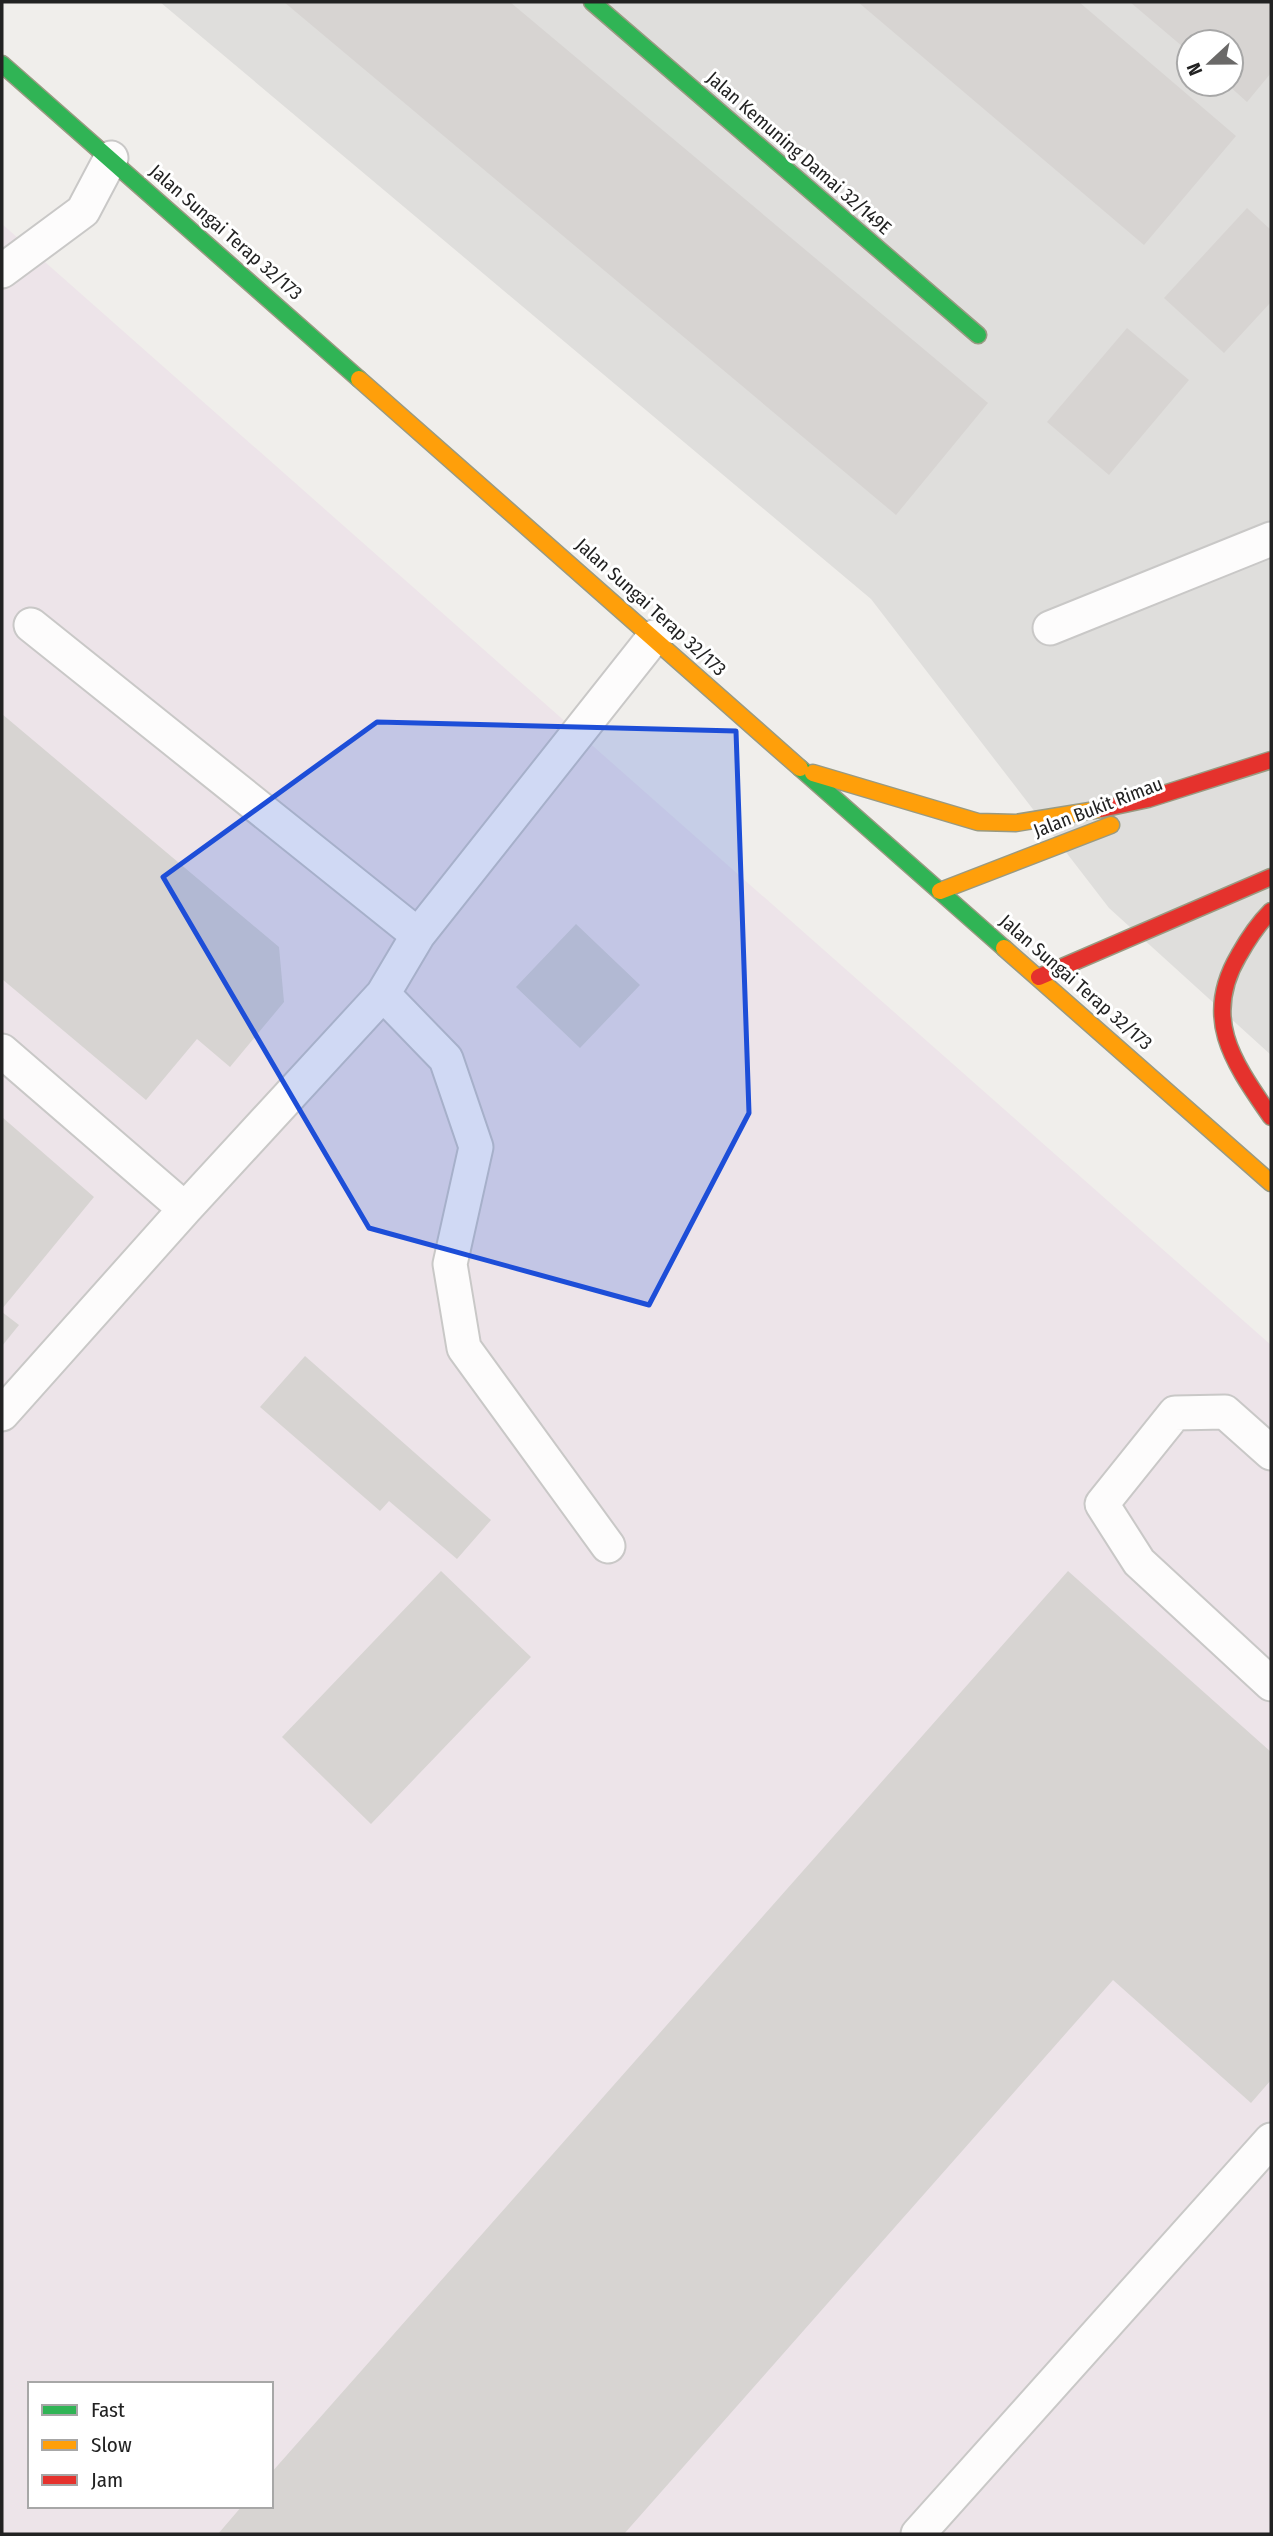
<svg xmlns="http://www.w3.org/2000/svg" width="1273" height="2536" viewBox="0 0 1273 2536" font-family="'Fira Sans Condensed',sans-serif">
<rect width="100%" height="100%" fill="#f0eeeb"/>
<path fill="#dfdedc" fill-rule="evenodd" d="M160 2H1271V1055L1109 908 871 599ZM1189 42H1231V84H1189Z"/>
<path fill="#ede4e9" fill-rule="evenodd" d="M2 224 1271 1345V2534H2ZM30 2384H271V2506H30Z"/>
<path fill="#d7d4d2" d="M284 2H510L988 403 896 515Z
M858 2H1079L1236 136 1144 245Z
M1130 2H1271V73L1247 102 1227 84H1231V42H1189V52Z
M1247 208 1271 230V302L1224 353 1164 298Z
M1127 328 1189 380 1109 475 1047 422Z
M2 714 279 947 284 1002 230 1067 197 1039 146 1100 2 979Z
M576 924 640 985 580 1048 516 987Z
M2 1117 94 1197 2 1309Z
M2 1312 19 1325 2 1346Z
M305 1356 491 1520 457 1559 389 1501 380 1511 260 1407Z
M441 1571 531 1657 371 1824 282 1737Z
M1068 1571 1271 1752V2080L1251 2103 1113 1980 624 2534H218L242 2506H271V2473Z"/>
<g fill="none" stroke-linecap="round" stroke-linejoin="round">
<defs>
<path id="lane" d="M2 271 83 211 111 158
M31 625 418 935
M1050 628 1271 539
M383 994 446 1059 476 1147 450 1264 464 1348 608 1546
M2 1051 185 1209
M2 1414 185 1209 383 994 418 935 654 637
M1271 1453 1225 1412 1175 1413 1102 1504 1139 1562 1271 1684
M918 2534 1271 2140"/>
<path id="fast" d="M592 2 978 335
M2 64 359 379
M800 768 1004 948"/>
<path id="slow" d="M359 379 800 768
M813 773 978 822 1016 823 1101 809
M940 891 1111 825
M1004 948 1271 1183"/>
<path id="jam" d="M1101 809 1148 799 1271 760
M1271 911C1258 924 1248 939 1239 955 1201 1019 1234 1063 1271 1117
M1039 977 1271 877"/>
</defs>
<use href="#lane" stroke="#c9c8c7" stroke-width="37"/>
<use href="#fast" stroke="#999a82" stroke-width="19"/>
<use href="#slow" stroke="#999a82" stroke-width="19"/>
<use href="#jam" stroke="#999a82" stroke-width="19"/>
<use href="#lane" stroke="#fdfcfc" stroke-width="33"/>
<use href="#fast" stroke="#30b455" stroke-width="16"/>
<use href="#slow" stroke="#ff9f0a" stroke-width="16"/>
<use href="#jam" stroke="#e5322d" stroke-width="16"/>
</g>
<path fill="#1d4ed8" fill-opacity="0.2" stroke="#1d4ed8" stroke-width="5" stroke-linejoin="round" d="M377 722 736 731 749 1113 649 1305 369 1228 163 877Z"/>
<g text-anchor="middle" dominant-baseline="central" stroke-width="6" stroke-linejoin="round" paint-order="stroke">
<g font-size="19" fill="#222" stroke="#fff">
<text transform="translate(799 153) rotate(41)">Jalan Kemuning Damai 32/149E</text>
<text transform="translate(226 232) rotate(41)">Jalan Sungai Terap 32/173</text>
<text transform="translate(651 607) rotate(42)">Jalan Sungai Terap 32/173</text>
<text transform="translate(1098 807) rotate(-21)">Jalan Bukit Rimau</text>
<text transform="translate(1076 982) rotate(41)">Jalan Sungai Terap 32/173</text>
</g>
</g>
<rect width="1273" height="2536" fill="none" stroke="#222222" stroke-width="7"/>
<rect x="28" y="2382" width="245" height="126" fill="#ffffff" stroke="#a7a7a7" stroke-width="2"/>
<rect x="42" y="2405" width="35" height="10" fill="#30b455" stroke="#a7a7a7" stroke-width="2"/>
<text x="91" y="2417" font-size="21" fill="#222222">Fast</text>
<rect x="42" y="2440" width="35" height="10" fill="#ff9f0a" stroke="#a7a7a7" stroke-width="2"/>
<text x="91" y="2452" font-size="21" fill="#222222">Slow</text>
<rect x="42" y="2475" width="35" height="10" fill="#e5322d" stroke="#a7a7a7" stroke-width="2"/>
<text x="91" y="2487" font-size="21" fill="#222222">Jam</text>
<g transform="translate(1210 63) rotate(248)"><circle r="33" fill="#ffffff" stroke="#a7a7a7" stroke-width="2"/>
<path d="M0-5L12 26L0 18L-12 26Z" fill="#6a6968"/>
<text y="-10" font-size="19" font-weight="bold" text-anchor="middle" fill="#222222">N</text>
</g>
</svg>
